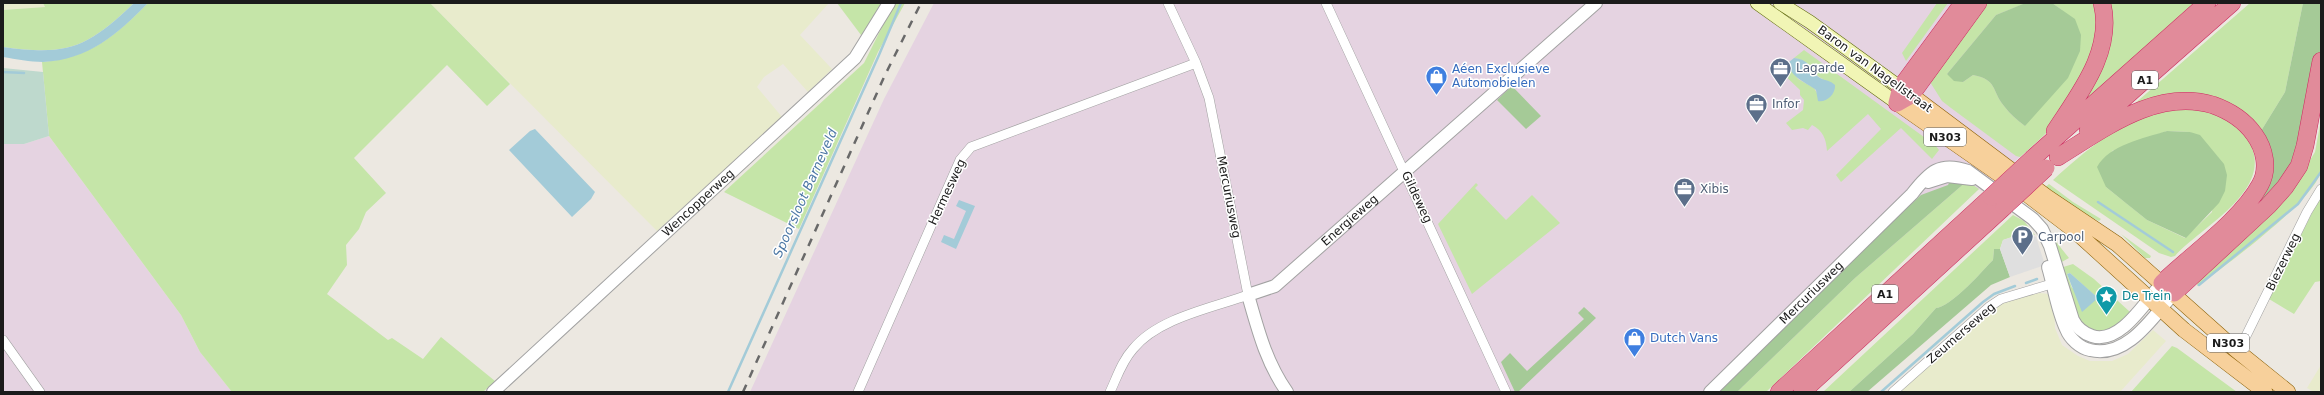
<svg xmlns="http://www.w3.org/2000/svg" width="2324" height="395" viewBox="0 0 2324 395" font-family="'DejaVu Sans',sans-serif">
<rect width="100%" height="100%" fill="#ece8e1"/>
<path fill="#e5d3e1" d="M934 3H2186L2010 166 1982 191 1979 189 1757 392H750L884 99Z
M49 136 181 315 200 352 232 392H3V144H24Z"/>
<path fill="#e8ebcc" d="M3 3H43L45 7 3 10Z
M430 3H829L800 35 832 69 808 92 783 64 764 77 757 87 782 117 657 231Z
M2039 293 2049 294 2054 305 2055 328 2062 345 2078 356 2090 361H2112L2128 354 2153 330 2166 341 2120 392H1899L2005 301Z
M2321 365V392H2314L2307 388Z"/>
<path fill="#c5e5a8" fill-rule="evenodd" d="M43 3H134C87 48 68 56 3 47V10L45 7Z
M148 3H430L510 84 487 106 447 65 354 158 386 193 366 212 359 229 346 245 347 265 327 294 388 340 392 338 423 359 441 337 495 381 483 392H232L200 352 181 315 49 136 42 62C91 57 114 37 148 3Z
M837 3H884L864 39Z
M894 3H905L878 52 799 229 724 192 864 63Z
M1937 3H1948L1906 61 1902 53Z
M1986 3H2026L1996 15 1947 74 1963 82 1973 75C1998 80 1991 90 2004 106 2010 114 2017 120 2025 126L2029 119 2062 10 2052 3H2094C2104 42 2083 87 2060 118 2049 132 2033 145 2020 157L2016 156 1951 108 1942 101 1930 82Z
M2107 3H2198L2083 103Z
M2250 3H2303L2285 92 2261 131 2228 105 2124 113Z
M1804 50 1935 145 1939 150 1932 159 1901 128 1841 182 1836 175 1881 129 1868 114 1827 151C1826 138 1823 131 1812 125L1808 130 1803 128 1792 130 1786 123 1803 110 1804 100 1800 95V90L1780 71 1789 64 1798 79 1814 88 1817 93 1823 79C1812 75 1810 60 1794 58Z
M2197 108C2226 115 2236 116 2250 143 2274 191 2202 226 2175 256L2171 257 2159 253 2053 180C2085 151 2123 118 2167 109 2177 108 2188 108 2197 108ZM2167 131 2190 132 2218 157 2212 212 2185 238 2147 220 2106 187 2112 151Z
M2321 120C2321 136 2324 156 2321 171 2315 200 2223 268 2197 286L2198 278 2296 183 2315 152Z
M1967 181 1979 189 1766 392H1737L1855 278Z
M1476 183 1478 185 1475 188 1506 220 1532 195 1560 223 1472 294 1438 224Z
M2049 184 2073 202 2101 219 2099 221 2067 207 2043 189Z
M2321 195V281L2315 282 2294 314 2269 299Z
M2013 215 2024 221 2035 235 2024 233 2003 240 2000 249H1994L1993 260 1989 264C1979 275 1950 307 1936 308L1913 334 1849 392H1823Z
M2049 233 2069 258 2058 264Z
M2121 234 2151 256 2150 258H2145Z
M2073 264 2094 279 2130 312 2126 322 2099 335 2079 325 2060 268ZM2070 273 2093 294 2096 296 2072 288 2067 274Z
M2172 346 2177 348 2237 392H2131Z"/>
<path fill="#a5ca97" d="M2052 3 2075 19 2081 35 2080 51 2068 78 2025 126C2017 120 2010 114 2004 106 1991 90 1998 80 1973 75L1963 82 1954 81 1947 74 1996 15 2023 4Z
M2303 3H2321V54L2299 153 2285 179 2264 201 2253 207 2263 197 2270 177 2261 131 2285 92Z
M1512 86 1541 116 1526 129 1497 100Z
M2167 131 2190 132 2200 135 2224 164 2227 175 2225 191 2219 203 2186 238 2147 220 2127 204 2106 187 2097 167C2109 145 2144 138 2167 131Z
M1950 181H1967L1855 278 1737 392H1716L1833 277 1921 195 1948 185Z
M1994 249H2000L2010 277 1991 285 1867 392H1849L1913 334 1936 308C1950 307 1979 275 1989 264L1993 260Z
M1584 307 1596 318 1518 392H1515L1501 362 1510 353 1527 371 1584 319 1578 313Z"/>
<path fill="#bed9cd" d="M3 68 43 72 49 136 24 144H3Z"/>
<path fill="#dfdfdf" d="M2024 233 2036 237 2045 265 2010 277 2000 249 2003 240Z"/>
<path fill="#a3cbd8" d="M134 3H148C118 34 88 60 43 62 30 62 16 59 3 57V47C68 56 87 48 134 3Z
M1794 58C1813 60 1809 72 1820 78 1826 81 1830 80 1835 85 1836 94 1826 103 1818 101L1816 90C1809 84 1787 76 1789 62Z
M535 129 595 192 591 199 572 217 509 150 530 131Z
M959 200 975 206 956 249 941 242 944 235 954 239 966 211 956 206Z
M2070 273 2098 298 2082 312 2067 274Z"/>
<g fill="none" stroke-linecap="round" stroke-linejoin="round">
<path stroke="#a3cbd8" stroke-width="2.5" d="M3 72 24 73
M2098 202 2173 252
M2026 283 2037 279
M2199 285 2298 204 2321 172
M728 392 879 55 901 3
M1881 392 1983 302 1994 294 2015 286"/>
<defs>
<path id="minor" d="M1326 3 1506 392
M2246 336 2307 212 2321 189
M3 340 40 392
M858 392 960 160 971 147 1196 63
M1110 392C1117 377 1122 361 1133 349 1158 318 1212 308 1248 295L1209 98 1196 63 1168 3
M1893 392 1989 307 2001 299 2058 282"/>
<g id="tertiary">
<path d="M1928 182 1947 176 1972 179"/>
<path d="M2048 267C2054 287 2057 310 2066 329 2070 339 2080 348 2090 350 2127 359 2153 317 2174 293"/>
<path id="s1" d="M493 392 855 58 889 3"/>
<path id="s2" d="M1287 392C1266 362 1258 330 1248 295L1275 286 1596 3"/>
<path id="s3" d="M1710 392 1912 194C1929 172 1940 161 1968 171L2033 219 2042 229 2050 246 2073 320C2077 328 2083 333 2092 336 2120 345 2145 302 2162 283"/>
</g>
<path id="secondary" d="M1757 3 1897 103
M1780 3 1810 22 1908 93"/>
<path id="primary" d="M1911 95 2047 197 2117 244 2236 350 2288 392
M1897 103 2006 179
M2029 196 2075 231 2184 330 2265 392"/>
<path id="motorway" d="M1897 103 1911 95 1978 3
M1897 103 1901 87 1963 3
M2088 130 2232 3
M2055 131C2079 94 2114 51 2102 3
M2058 157C2104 129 2156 88 2213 105 2230 111 2244 120 2254 134 2265 149 2269 169 2260 185 2241 220 2191 255 2162 283
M2033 158 2207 3
M2174 293 2268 206 2285 187 2299 166 2305 146 2321 61
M1779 392 1991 197
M1802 392 2004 207"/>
</defs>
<use href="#minor" stroke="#a2a2a2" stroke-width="10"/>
<use href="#tertiary" stroke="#a2a2a2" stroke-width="14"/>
<use href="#secondary" stroke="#5e6a0a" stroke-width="14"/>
<use href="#primary" stroke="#8b6107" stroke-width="16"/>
<use href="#motorway" stroke="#cc2c60" stroke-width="18"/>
<use href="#minor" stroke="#fff" stroke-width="9"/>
<use href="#tertiary" stroke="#fff" stroke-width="12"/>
<use href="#secondary" stroke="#f1f5b5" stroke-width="13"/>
<use href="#primary" stroke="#f7d09b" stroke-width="15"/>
<use href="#motorway" stroke="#e18b9a" stroke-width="17"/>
<path stroke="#696969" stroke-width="2.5" stroke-dasharray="8 8" stroke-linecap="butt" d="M743 392 885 75 921 3"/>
<defs>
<path id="motorway-bridge" d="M1991 197 2033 158
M2004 207 2046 168"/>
</defs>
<use href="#motorway-bridge" stroke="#cc2c60" stroke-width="18" stroke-linecap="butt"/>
<use href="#motorway-bridge" stroke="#e18b9a" stroke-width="17"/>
</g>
<defs>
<symbol id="office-pin" viewBox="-11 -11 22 30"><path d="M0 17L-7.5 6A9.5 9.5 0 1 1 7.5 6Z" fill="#5c6f8a" stroke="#fff"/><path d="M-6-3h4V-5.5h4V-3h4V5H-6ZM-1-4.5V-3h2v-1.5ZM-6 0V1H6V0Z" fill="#fff"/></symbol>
<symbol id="shop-pin" viewBox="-11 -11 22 30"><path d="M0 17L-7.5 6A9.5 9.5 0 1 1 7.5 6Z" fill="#3f7fe0" stroke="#fff"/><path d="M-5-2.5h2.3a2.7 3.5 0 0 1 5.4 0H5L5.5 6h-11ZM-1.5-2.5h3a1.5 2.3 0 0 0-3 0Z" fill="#fff"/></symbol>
<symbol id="parking-pin" viewBox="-11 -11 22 30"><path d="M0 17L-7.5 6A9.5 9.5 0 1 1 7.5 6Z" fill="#5c6f8a" stroke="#fff"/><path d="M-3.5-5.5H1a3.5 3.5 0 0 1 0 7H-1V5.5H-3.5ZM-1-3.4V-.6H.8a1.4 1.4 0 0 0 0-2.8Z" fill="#fff"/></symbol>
<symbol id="sight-pin" viewBox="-11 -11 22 30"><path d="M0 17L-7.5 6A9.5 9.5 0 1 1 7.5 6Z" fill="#0f9aa8" stroke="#fff"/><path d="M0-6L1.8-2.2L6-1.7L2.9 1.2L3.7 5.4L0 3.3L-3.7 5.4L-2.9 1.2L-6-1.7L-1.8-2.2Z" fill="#fff"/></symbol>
</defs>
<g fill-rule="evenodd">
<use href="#office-pin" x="1768" y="56" width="25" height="34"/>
<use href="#shop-pin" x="1424" y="64" width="25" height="34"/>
<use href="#office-pin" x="1744" y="92" width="25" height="34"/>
<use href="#office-pin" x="1672" y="176" width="25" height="34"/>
<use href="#parking-pin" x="2010" y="224" width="25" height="34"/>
<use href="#sight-pin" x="2094" y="284" width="25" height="34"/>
<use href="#shop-pin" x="1622" y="326" width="25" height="34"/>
</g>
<g text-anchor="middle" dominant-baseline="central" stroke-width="3" stroke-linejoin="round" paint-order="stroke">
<g fill="#fff" stroke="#5f5f5f" stroke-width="1">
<rect x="2132" y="71" width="26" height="18" rx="3"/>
<rect x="1924" y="128" width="42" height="18" rx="3"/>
<rect x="1872" y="285" width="26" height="18" rx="3"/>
<rect x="2207" y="334" width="42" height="18" rx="3"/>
</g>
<g font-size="11" font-weight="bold" fill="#1b1b1b">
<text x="2145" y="80">A1</text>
<text x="1945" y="137">N303</text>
<text x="1885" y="294">A1</text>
<text x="2228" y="343">N303</text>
</g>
<g font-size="12" fill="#4e5e75" stroke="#fff" text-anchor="start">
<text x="1796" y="68">Lagarde</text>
<text x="1772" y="104">Infor</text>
<text x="1700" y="189">Xibis</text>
<text x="2038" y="237">Carpool</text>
</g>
<g font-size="12" fill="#366cbe" stroke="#fff" text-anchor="start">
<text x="1452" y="69">Aéen Exclusieve<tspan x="1452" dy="14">Automobielen</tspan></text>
<text x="1650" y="338">Dutch Vans</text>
</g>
<g font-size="12" fill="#1b1b1b" stroke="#fff">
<text transform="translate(1875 69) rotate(36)">Baron van Nagellstraat</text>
<text transform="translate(947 192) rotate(-65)">Hermesweg</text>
<text transform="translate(1229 197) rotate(79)">Mercuriusweg</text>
<text transform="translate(1417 197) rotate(65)">Gildeweg</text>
<text stroke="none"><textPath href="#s1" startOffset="279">Wencopperweg</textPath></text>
<text stroke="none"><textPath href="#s2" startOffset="233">Energieweg</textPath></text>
<text transform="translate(2283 262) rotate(-64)">Biezerweg</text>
<text stroke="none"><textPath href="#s3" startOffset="142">Mercuriusweg</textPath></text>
<text transform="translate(1961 333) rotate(-41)">Zeumerseweg</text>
</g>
<g font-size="12" fill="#0d838f" stroke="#fff" text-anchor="start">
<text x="2122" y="296">De Trein</text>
</g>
<g font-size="13" font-style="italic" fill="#4d78a5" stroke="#fff">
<text transform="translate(805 193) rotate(-66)">Spoorsloot Barneveld</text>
</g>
</g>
<rect width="2324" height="395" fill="none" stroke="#1b1b1b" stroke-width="8"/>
</svg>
